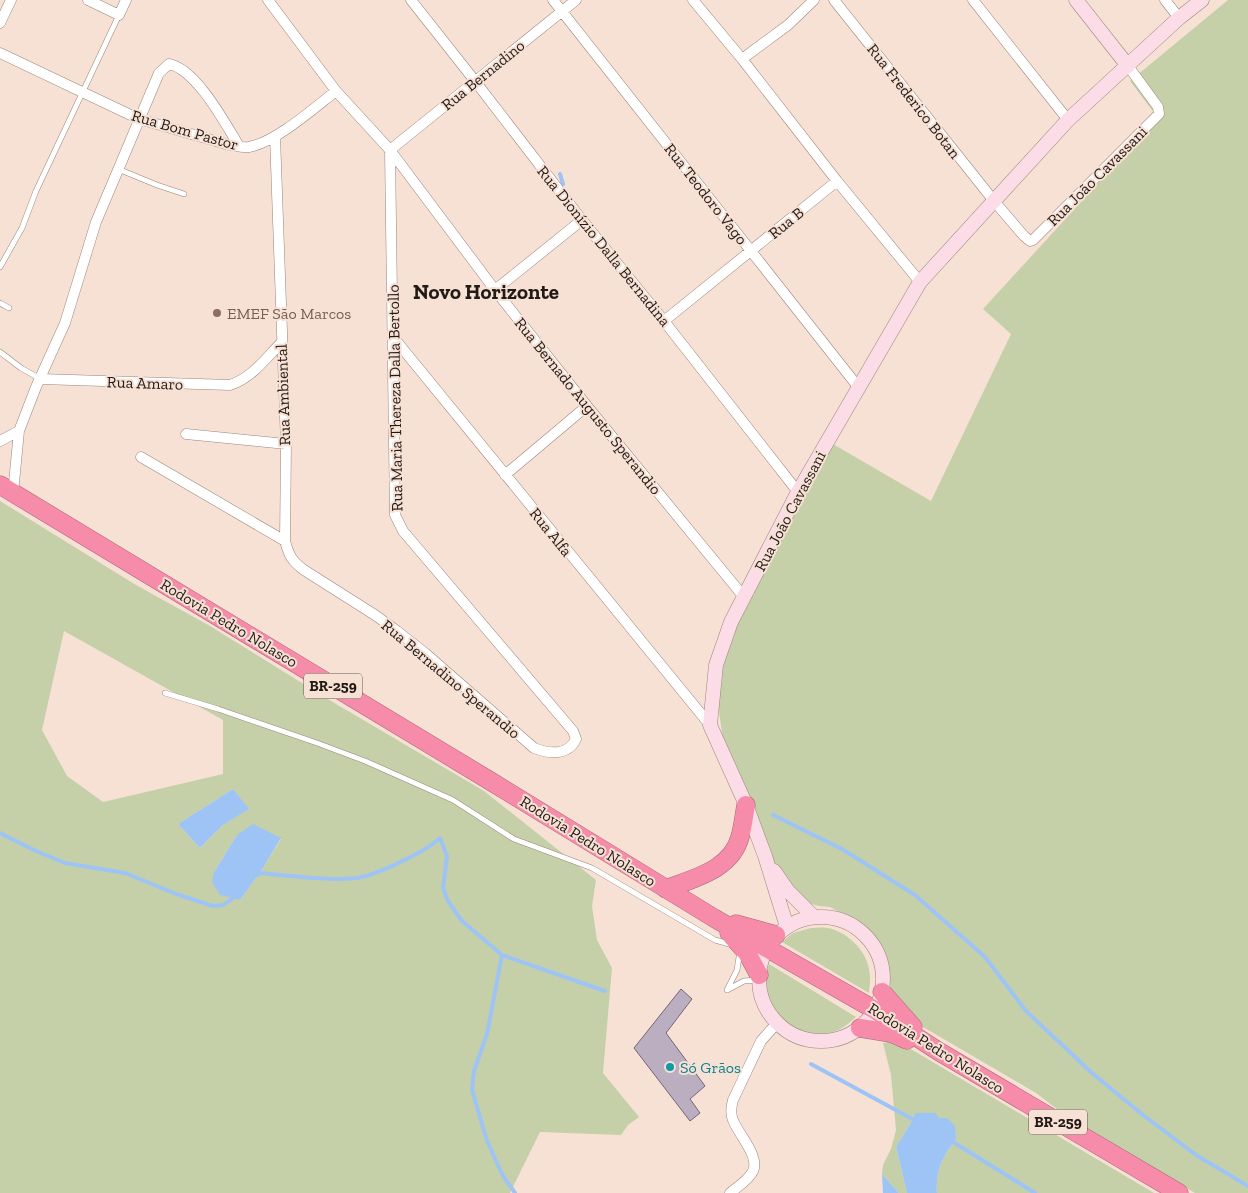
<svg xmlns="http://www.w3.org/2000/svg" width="1248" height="1193" viewBox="0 0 1248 1193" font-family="'Zilla Slab',serif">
<rect width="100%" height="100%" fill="#f7e1d5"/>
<path fill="#c5d0a9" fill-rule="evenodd" d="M1228 0H1248V1193H1195L1070 1119 1036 1093 918 1024 894 1001 888 978 886 961 876 939 854 920 830 907 819 906 804 902 784 881 764 842 723 742 717 694 722 656 826 440 931 501 1011 334 983 309 1158 118 1130 81Z
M0 501 136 585 210 626 331 701 484 791 596 880 592 906 597 940 612 968 603 1073 639 1117 628 1125 621 1135 540 1132 510 1193H0ZM64 631 223 720V774L103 802 67 776 42 730ZM233 789 248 809 223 825 200 848 178 824ZM237 835 281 839 263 868 240 900 214 872Z
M811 928C816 928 822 927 827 928 844 930 864 948 868 965 871 975 870 983 869 993L782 942 793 933Z
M769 964 856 1017C847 1025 839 1032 826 1034 796 1038 764 1011 765 979 765 974 767 969 769 964Z
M882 1036 899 1042 1154 1193H937C935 1171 943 1156 956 1139L939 1118 915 1113 912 1121 896 1147 907 1193H899L882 1174 883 1165 891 1149 896 1130 891 1075 883 1043H886Z"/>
<path fill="#9dc4f5" d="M233 789 249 809 223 825 200 848 178 824Z
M253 824 281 838 263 868 240 900 220 895 212 882 214 872 237 835Z
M915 1113H935L939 1118H947L955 1126 956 1139C943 1156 935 1171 937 1193H907L896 1147 912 1121Z
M882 1174 899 1193H883Z"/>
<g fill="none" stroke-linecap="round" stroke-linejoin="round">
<path stroke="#9dc4f5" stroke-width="4" d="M560 174 563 184
M773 815 842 849 915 895 985 957 1026 1011 1092 1073 1143 1115 1196 1155 1248 1186
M0 833 36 851 65 863 125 873 176 894 213 906 223 905 231 900 235 894
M255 876 261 873C292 876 326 881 357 878 377 875 425 852 440 838L447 856 443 888 448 901 462 921 502 955 605 991
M502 955 487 1034 474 1071 472 1090 487 1141 503 1176 515 1193
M811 1064 916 1121
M950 1140 1035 1193"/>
</g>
<path fill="#bbaec0" stroke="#726676" d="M681 989 692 999 666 1033 705 1086 690 1099 700 1113 690 1121 634 1048Z"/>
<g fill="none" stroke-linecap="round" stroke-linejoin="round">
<defs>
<path id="lane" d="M118 169 157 185 184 194
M0 267 22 228 36 191 119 15
M0 303 9 308
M0 352 21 368 39 378
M165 693 218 709 317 743 365 761 453 800 514 839 592 868 715 940 733 945
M740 951 737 970 727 990 744 981 757 980"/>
<path id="street" d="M88 0 119 15 126 0
M268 0 336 91 390 150 495 290 587 406 744 597
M411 0 475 81 582 220 664 321 798 492
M553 0 859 388
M693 0 742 59 837 181 920 282
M834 0 994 201 1024 236 1030 241 1033 240 1159 114 1158 107 1128 66
M973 0 1068 120
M1165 0 1179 18
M0 23 11 0
M0 53 139 119 226 144C233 145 242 148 249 147 276 142 314 108 336 91
M742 59 788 25 814 0
M275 136 286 444 285 541C289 556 292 561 304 570L375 615 397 631 425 653 534 748C549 754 568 756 576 739L573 731 403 531 395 515 390 150 576 0
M495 290 582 220
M664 321 837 181
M393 337 710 725
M40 379 230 385C252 378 266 358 281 343
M186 434 286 444
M0 441 19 431 36 387 65 323 96 222 159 73 169 64C196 69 225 123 239 146
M141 457 285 541
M505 475 587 406
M13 493 19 431
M730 1193C737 1187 749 1180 753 1171 760 1156 738 1134 733 1120 730 1113 731 1107 733 1100L761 1041 777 1023"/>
<path id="secondary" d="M1076 0 1128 66
M774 871 788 891 814 917
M759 979a62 62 0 1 1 124 0a62 62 0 1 1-124 0Z
M787 927 765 856 746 805 710 725 716 665 731 622 798 492 920 282 1068 120 1179 18 1202 0"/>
<path id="highway" d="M0 485 487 779 714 918 875 1010 938 1051 1179 1193
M666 889C694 878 731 870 740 837 743 826 744 816 746 805
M736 924 776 935
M729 933 747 953 759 975
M882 992 913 1027
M860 1028 891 1033 907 1040"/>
</defs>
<use href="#lane" stroke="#99867a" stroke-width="6"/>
<use href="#street" stroke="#99867a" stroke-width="11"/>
<use href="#secondary" stroke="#99867a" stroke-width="15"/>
<use href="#highway" stroke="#ab6476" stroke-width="19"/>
<use href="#lane" stroke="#fff" stroke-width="5"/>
<use href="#street" stroke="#fff" stroke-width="10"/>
<use href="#secondary" stroke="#fcdce6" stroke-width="14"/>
<use href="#highway" stroke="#f68caa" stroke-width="18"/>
</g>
<circle fill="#8d6e63" stroke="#f7e1d5" stroke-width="2" cx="217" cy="313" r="5"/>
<circle fill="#0f9aa8" stroke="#f7e1d5" stroke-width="2" cx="670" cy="1067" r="5"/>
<g text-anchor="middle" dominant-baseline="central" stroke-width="4" stroke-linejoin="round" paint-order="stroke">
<g fill="#f7e1d5" stroke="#61564f" stroke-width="1">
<rect x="304" y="673.5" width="58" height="25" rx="4"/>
<rect x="1029" y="1109.5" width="58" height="25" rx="4"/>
</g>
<g font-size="15" font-weight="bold" fill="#211a15">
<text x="333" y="686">BR-259</text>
<text x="1058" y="1122">BR-259</text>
</g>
<g font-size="16" fill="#211a15" stroke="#f7e1d5">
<text transform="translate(483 75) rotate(-39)">Rua Bernadino</text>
<text transform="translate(914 101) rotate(52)">Rua Frederico Botan</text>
<text transform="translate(185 130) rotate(16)">Rua Bom Pastor</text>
<text transform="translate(1097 176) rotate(-45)">Rua João Cavassani</text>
<text transform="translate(706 194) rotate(52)">Rua Teodoro Vago</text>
<text transform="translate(786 223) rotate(-39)">Rua B</text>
<text transform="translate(604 246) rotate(51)">Rua Dionízio Dalla Bernadina</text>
<text transform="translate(145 383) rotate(2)">Rua Amaro</text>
<text transform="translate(283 395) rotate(-92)">Rua Ambiental</text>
<text transform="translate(395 398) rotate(-91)">Rua Maria Thereza Dalla Bertollo</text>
<text transform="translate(588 406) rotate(51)">Rua Bernado Augusto Sperandio</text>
<text transform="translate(790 511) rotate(-62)">Rua João Cavassani</text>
<text transform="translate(551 532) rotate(51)">Rua Alfa</text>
<text transform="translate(229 623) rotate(31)">Rodovia Pedro Nolasco</text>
<text transform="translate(451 679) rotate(40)">Rua Bernadino Sperandio</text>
<text transform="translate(588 841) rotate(32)">Rodovia Pedro Nolasco</text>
<text transform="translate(936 1048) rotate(32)">Rodovia Pedro Nolasco</text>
</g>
<g font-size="16" fill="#785e54" stroke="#f7e1d5" text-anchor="start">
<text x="227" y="313">EMEF São Marcos</text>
</g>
<g font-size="16" fill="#0d838f" stroke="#f7e1d5" text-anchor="start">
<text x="680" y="1067">Só Grãos</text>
</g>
<g font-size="21" font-weight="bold" fill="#211a15" stroke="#f7e1d5">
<text x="486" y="291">Novo Horizonte</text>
</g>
</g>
</svg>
